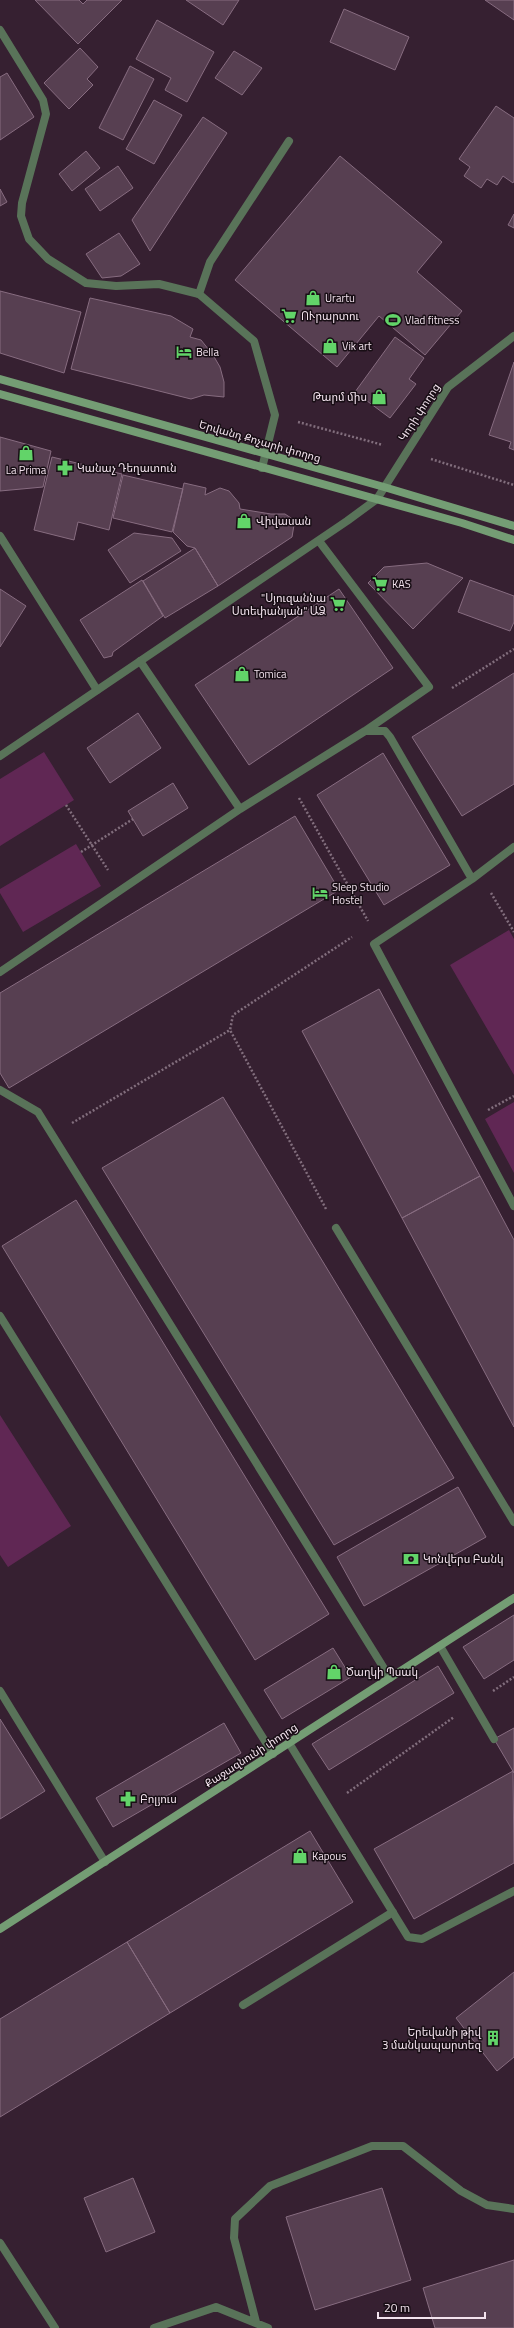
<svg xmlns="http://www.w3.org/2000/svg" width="514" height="2328" viewBox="0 0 514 2328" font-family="'Titillium Web','Noto Sans Armenian',sans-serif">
<rect width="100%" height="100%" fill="#362031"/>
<path fill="#602754" d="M44 752 74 800 0 846V779Z
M76 844 101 886 23 932 0 893V889Z
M509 930 514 939V1075L450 965Z
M514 1102V1173L485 1119Z
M0 1415 71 1526 8 1567 0 1555Z"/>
<path fill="#573f51" stroke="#876c80" d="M35 0H79L83 4 87 0H122L78 44Z
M186 0H239L223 25Z
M485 0H514V20Z
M344 9 409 37 395 70 330 42Z
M157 20 214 52 187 102 165 90 171 78 136 59Z
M80 48 98 67 87 79 93 85 69 109 44 83Z
M234 51 262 68 242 95 215 78Z
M130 66 154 79 123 140 99 128Z
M7 73 34 117 0 140V77Z
M154 100 182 115 154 164 126 149Z
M496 106 514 118V181L513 183 503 176 497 185 487 179 481 188 464 176 470 167 459 159Z
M203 117 227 133 150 251 132 220Z
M86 151 100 168 72 191 59 174Z
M340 156 442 242 417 272 462 311 425 355 379 316 337 367 235 280Z
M118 166 133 188 100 211 85 189Z
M0 189 7 202 0 206Z
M514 214V228L508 225Z
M119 233 140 264 121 276 102 278 86 254Z
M0 291 81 312 64 373 0 353Z
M90 298 171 316 193 329 190 337 201 340 213 355 220 367 224 382V397L204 395 191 399 71 369Z
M395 337 424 358 409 379 416 384 390 418 355 392Z
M514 362V450L509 448 511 442 489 435Z
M0 437 51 451 43 487 0 491Z
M52 457 122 474 109 530 78 522 74 540 34 530Z
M123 475 183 489 172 532 113 518Z
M184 483 206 488 205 495 220 488 229 491 239 503 240 509 271 514H285L291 518 294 525 292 537 218 586 195 548 187 546 173 532Z
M134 533 172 538 181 551 130 583 108 550Z
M195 548 218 586 165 618 143 581Z
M427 563 463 578 413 629 368 583 384 567Z
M142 580 163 616 113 652 112 656 104 658 80 620Z
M470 580 514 596V622L510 631 458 612Z
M0 589 26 606 0 647Z
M339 589 393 668 249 765 195 685Z
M514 673V784L462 816 412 737Z
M138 713 161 748 110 783 87 748Z
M383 753 450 865 384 905 317 795Z
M173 783 188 808 143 836 128 811Z
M295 816 339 890 9 1088 0 1073V993Z
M379 989 480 1176 402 1218 302 1031Z
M223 1097 454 1478 334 1545 102 1168Z
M480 1176 514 1240V1427L402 1218Z
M76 1200 329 1614 255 1660 2 1246Z
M458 1487 486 1537 364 1606 337 1557Z
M514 1615V1660L484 1679 463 1647Z
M333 1648 351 1677 282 1719 264 1690Z
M438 1666 454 1693 329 1770 312 1744Z
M0 1719 45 1791 0 1819Z
M224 1723 241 1753 113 1827 96 1798Z
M514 1728V1773L494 1739Z
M513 1771 514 1863 414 1919 374 1849Z
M310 1831 353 1902 170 2013 127 1942Z
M127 1942 170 2013 0 2117V2019Z
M514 1972V2057L497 2071 456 2018Z
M133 2178 155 2232 106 2252 84 2198Z
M382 2188 411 2280 315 2310 286 2217Z
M514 2260V2328H435L423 2288Z"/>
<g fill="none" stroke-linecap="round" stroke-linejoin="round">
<path stroke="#826e7d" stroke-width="2.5" stroke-dasharray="2 2" stroke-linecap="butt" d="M298 422 383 445
M431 459 514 485
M452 688 514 649
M299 798 368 921
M66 805 108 870
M81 852 133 819
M491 893 514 932
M488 1110 514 1096
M72 1123 230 1030
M326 1209 230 1030 233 1015 352 937
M493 1691 514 1677
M347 1793 454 1717"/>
<path stroke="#597359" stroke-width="8" d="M199 294 210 262 289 141
M0 536 97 690
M319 541 429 687 365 731
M140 661 240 809
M514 847 472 879 374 944 514 1206
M0 972 240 809 365 731H385L390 737 472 879
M0 1090 38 1112 390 1678
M336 1228 514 1522
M0 1316 273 1754
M440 1646 494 1739
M0 1691 105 1862
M289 1743 408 1937 422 1939 514 1891
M243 2005 393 1912
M0 2243 55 2328
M256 2322 234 2238 235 2219 270 2186 372 2146H403L461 2191 487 2205 514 2209
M154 2328 216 2307 268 2328"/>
<path stroke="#597359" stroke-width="8" d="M0 30 43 100 46 114 22 203 21 216 29 239 48 259 86 283 116 286 159 284 199 294 254 341 275 415 262 468
M0 756 347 521 377 499 448 387 514 336"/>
<path stroke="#749d74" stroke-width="8" d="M0 379 384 487 514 526
M0 394 462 523 514 540
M0 1929 514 1598"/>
</g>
<defs>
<symbol id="shop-bare" viewBox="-9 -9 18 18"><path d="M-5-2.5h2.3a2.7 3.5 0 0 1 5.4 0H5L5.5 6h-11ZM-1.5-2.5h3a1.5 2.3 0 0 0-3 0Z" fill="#62d469" stroke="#180e15" stroke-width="2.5" paint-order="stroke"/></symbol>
<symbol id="supermarket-bare" viewBox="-9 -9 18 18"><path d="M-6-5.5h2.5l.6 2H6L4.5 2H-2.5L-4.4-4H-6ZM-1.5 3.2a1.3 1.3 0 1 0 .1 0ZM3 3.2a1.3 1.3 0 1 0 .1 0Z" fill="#62d469" stroke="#180e15" stroke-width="2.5" paint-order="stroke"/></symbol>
<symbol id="stadium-bare" viewBox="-9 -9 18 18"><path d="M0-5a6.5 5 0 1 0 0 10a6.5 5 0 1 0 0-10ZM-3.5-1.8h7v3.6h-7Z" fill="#62d469" stroke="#180e15" stroke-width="2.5" paint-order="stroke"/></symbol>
<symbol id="hotel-bare" viewBox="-9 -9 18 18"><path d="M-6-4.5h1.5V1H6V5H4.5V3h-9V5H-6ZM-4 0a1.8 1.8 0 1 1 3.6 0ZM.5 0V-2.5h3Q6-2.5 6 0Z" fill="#62d469" stroke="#180e15" stroke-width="2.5" paint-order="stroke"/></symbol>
<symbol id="pharmacy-bare" viewBox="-9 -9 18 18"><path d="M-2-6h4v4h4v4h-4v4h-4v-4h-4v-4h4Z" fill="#62d469" stroke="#180e15" stroke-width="2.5" paint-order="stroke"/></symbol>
<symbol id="bank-bare" viewBox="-9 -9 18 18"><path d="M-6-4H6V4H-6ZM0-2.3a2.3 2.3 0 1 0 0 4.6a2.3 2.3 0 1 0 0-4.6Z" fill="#62d469" stroke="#180e15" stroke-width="2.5" paint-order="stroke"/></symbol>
<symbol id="building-bare" viewBox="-9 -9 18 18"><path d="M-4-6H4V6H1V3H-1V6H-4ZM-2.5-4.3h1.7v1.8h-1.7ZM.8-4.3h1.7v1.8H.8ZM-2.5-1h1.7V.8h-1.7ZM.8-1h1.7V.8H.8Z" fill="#62d469" stroke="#180e15" stroke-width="2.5" paint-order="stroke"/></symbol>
</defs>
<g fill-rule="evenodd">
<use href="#shop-bare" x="302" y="287" width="22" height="22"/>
<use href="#supermarket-bare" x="278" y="305" width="22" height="22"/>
<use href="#stadium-bare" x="382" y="309" width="22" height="22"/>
<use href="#shop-bare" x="319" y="335" width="22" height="22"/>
<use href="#hotel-bare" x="173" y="341" width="22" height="22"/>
<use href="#shop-bare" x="368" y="386" width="22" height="22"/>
<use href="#shop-bare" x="15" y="442" width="22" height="22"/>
<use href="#pharmacy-bare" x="54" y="457" width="22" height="22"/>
<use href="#shop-bare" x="233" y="510" width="22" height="22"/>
<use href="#supermarket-bare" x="369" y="573" width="22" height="22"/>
<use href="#supermarket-bare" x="327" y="593" width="22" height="22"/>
<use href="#shop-bare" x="231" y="663" width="22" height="22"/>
<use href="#hotel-bare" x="309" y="882" width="22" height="22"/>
<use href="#bank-bare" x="400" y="1548" width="22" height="22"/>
<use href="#shop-bare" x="323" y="1661" width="22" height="22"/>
<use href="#pharmacy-bare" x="117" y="1788" width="22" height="22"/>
<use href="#shop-bare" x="289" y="1845" width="22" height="22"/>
<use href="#building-bare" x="482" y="2027" width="22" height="22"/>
</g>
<g text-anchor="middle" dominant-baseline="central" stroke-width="3" stroke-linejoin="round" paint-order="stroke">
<g font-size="11" fill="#f3e3ee" stroke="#180e15" text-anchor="start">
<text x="325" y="298">Urartu</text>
<text x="301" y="316">ՈՒրարտու</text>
<text x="405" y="320">Vlad fitness</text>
<text x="342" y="346">Vik art</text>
<text x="196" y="352">Bella</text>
<text x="367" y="397" text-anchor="end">Թարմ միս</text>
<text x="77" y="468">Կանաչ Դեղատուն</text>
<text x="26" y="470" text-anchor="middle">La Prima</text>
<text x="256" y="521">Վիվասան</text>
<text x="392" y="584">KAS</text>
<text x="326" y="598" text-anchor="end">"Սյուզաննա<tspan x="326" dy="13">Ստեփանյան" ԱՁ</tspan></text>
<text x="254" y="674">Tomica</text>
<text x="332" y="887">Sleep Studio<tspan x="332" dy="13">Hostel</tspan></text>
<text x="423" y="1559">Կոնվերս Բանկ</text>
<text x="346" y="1672">Ծաղկի Պսակ</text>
<text x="140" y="1799">Բոլյուս</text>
<text x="312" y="1856">Kapous</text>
<text x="481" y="2032" text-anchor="end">Երեվանի թիվ<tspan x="481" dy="13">3 մանկապարտեզ</tspan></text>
</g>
<g font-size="11" fill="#f3e3ee" stroke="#180e15">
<text transform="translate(419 412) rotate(-57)">Կորի փողոց</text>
<text transform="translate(260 441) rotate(16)">Երվանդ Քոչարի փողոց</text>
<text transform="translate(251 1755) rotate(-33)">Քաջազնունի փողոց</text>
</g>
</g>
<path d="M378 2312v6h107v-6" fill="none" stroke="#f3e3ee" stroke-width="2"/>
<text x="384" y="2312" font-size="12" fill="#f3e3ee" stroke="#180e15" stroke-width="3" paint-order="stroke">20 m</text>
</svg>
